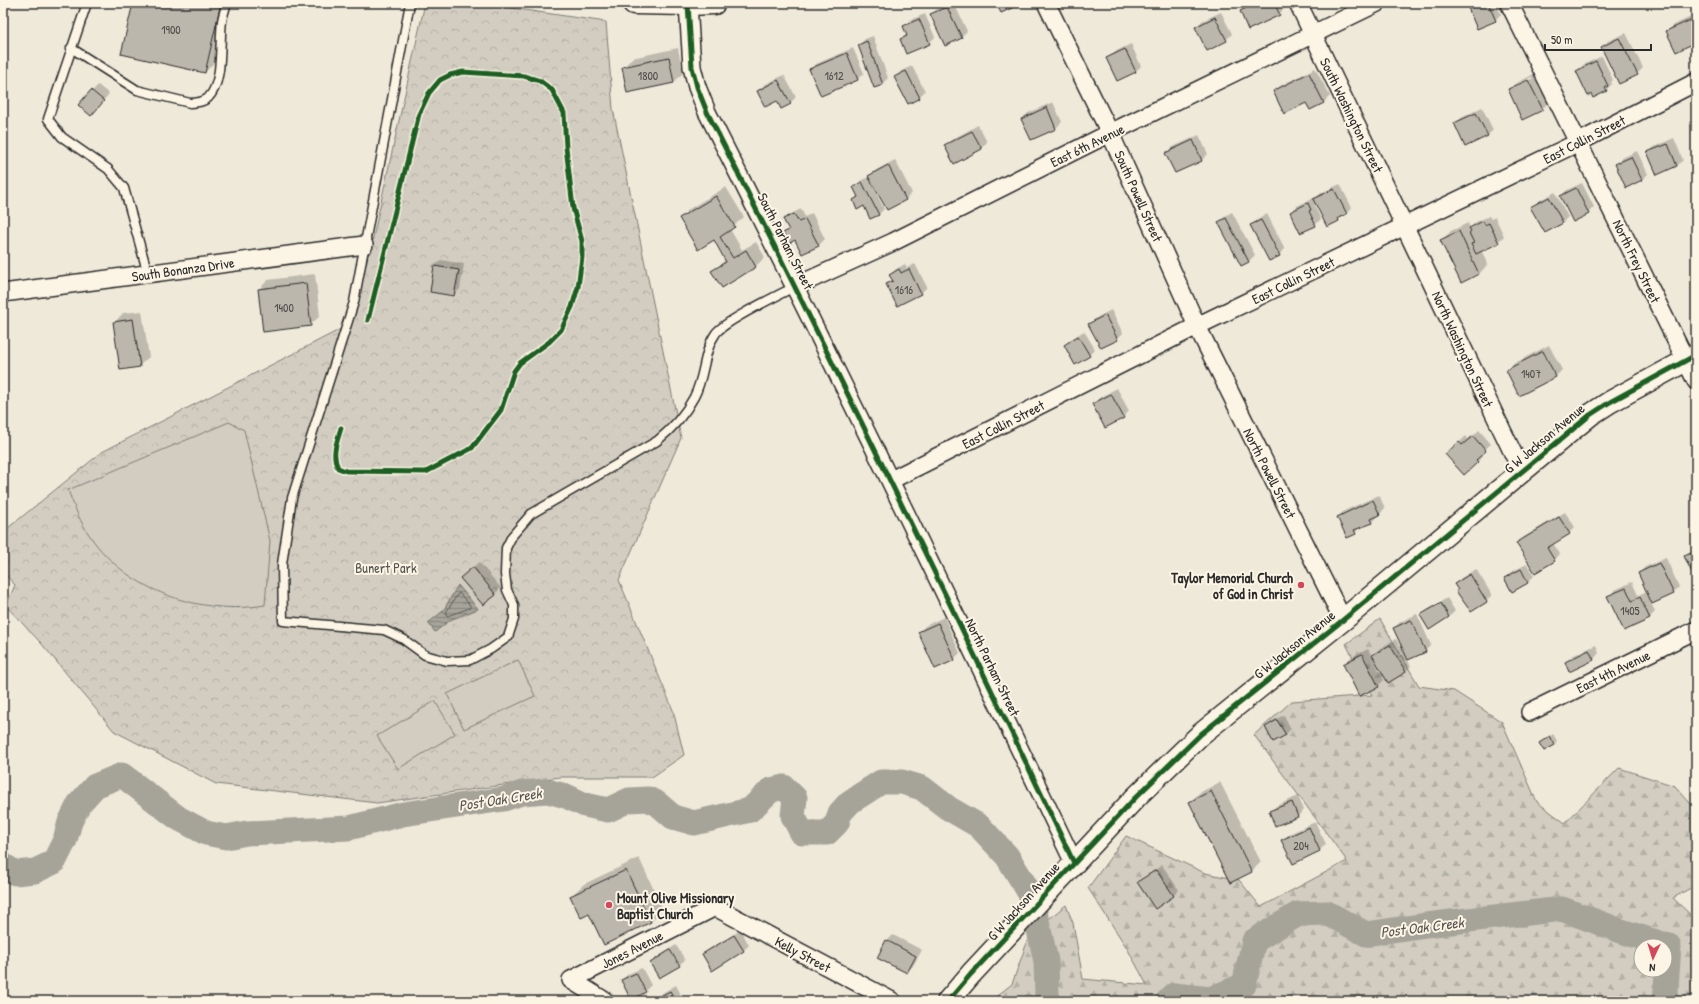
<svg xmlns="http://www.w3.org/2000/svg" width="1699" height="1004" viewBox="0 0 1699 1004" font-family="'Patrick Hand',sans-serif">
<defs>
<pattern id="forest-firs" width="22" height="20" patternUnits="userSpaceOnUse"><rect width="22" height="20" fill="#d2cdc0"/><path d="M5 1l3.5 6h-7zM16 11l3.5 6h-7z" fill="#b4b0a5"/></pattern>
<pattern id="park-crowns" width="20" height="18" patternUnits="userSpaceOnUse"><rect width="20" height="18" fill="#d2cdc0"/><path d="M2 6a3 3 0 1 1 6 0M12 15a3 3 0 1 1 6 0" fill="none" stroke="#b4b0a5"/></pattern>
<pattern id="water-rules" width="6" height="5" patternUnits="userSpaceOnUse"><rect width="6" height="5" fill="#a6a399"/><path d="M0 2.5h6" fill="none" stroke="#87857d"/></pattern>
</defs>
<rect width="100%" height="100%" fill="#efe9da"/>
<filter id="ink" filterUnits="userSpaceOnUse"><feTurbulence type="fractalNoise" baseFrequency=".025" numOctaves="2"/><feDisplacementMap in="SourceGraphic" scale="8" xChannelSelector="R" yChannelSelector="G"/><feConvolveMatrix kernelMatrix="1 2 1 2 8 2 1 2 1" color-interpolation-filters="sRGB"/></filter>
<g filter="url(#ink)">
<path fill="url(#forest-firs)" stroke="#7e7c76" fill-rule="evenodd" d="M1380 619 1419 686 1454 691 1502 722 1537 802 1565 823 1619 768 1675 786 1696 810V885L1673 898 1696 920V1001H995L993 999 1012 984 1030 934 1066 905 1073 923 1083 979 1147 985 1127 948 1088 888 1126 836 1205 873 1239 880 1261 907 1347 861 1254 735 1292 701 1372 695 1346 644ZM1641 946H1665V970H1641Z"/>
<path fill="url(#park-crowns)" stroke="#7e7c76" d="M425 3H477L606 22 613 109 681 438 619 580 673 710 684 755 652 777H560L377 803 216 784 114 731 41 643 6 606 15 585 3 572V532L102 452 341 329 371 247Z"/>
<path fill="#d2cdc0" stroke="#7e7c76" d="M229 422 244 430 270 541 265 605C201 616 127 591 90 536 80 522 74 506 68 490Z
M518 660 535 696 464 729 447 694Z
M435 701 455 734 398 769 377 736Z"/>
<path fill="url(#water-rules)" stroke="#75736d" d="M458 585 478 609 450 620 435 632 428 623 443 611Z"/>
<path fill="#0003" fill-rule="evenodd" d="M134 3H230L217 60 205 72Z
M949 3H954L967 31 961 37 931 15 937 9Z
M1252 3H1282L1285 8 1279 14 1241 11Z
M1467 3H1496L1501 14 1495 20Z
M1221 12 1232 34 1226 40 1196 27 1202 21Z
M925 14 935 37 929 43 901 39 907 34 904 26 910 20Z
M1696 15V41L1668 31 1673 25Z
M1626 33 1643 68 1637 74 1602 47 1608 41Z
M873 36 888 78 882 84 859 45 865 39Z
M1131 44 1141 66 1135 72 1108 58 1114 52Z
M678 48 683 73 674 82 628 92 623 68 632 58Z
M853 48 864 73 858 79 821 94 810 70 816 64Z
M1602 56 1613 80 1611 82 1612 84 1606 90 1577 71 1583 65Z
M912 66 925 91 919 97 895 77 901 71Z
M1315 68 1330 96 1324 102 1310 109 1306 101 1274 92 1280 86Z
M1534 74 1548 103 1542 109 1509 90 1515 84ZM1532 77 1533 78 1515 87V85Z
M784 75 796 97 790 103 777 100 758 91 764 85Z
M98 85 109 94 96 109 79 105Z
M1053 102 1062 122 1056 128 1032 139 1022 119 1028 113Z
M1482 107 1493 130 1487 136 1455 124 1461 118Z
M978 125 987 142 981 148 945 146 951 140Z
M1199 135 1208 154 1202 160 1167 153 1173 147Z
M1674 138 1683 160 1677 166 1657 174 1648 153 1654 147Z
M1637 151 1648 174 1642 180 1616 164 1622 158Z
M895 160 912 193 906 199 887 209 873 183 872 184 884 209 878 215 865 205 854 200 858 195 854 187 860 181 869 177 876 170Z
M1582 183 1594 207 1588 213 1561 196 1567 190Z
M1340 184 1352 208 1339 220 1328 226 1317 203 1314 205 1321 219 1315 225 1291 212 1297 206 1314 198 1315 199 1321 193Z
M726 187 744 217 730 229 742 250 756 242 765 257 756 266 722 286 713 271 726 259 714 239 680 219 689 209Z
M1555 192 1568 217 1562 223 1531 208 1537 202Z
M801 209 805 217 812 213 825 239 819 245 803 253 795 239 784 233 789 228 785 220 791 214Z
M1232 212 1255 255 1249 261 1242 265 1219 222 1225 216Z
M1267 214 1285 249 1279 255 1251 226 1257 220Z
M1489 216 1491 219 1495 217 1504 236 1498 242 1481 250 1488 264 1479 274 1442 240 1451 231 1468 223 1470 228 1476 222Z
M441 260 464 264 460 289 454 295 435 266Z
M905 264 907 268 915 264 927 287 921 293 887 284 893 279 890 275 896 269Z
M315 274 320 316 310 325 259 289 268 280Z
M1111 310 1123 333 1117 339 1090 324 1096 318Z
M142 311 149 357 139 366 114 323 123 313Z
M1084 331 1095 349 1089 355 1065 345 1071 339Z
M1549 345 1562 370 1556 376 1507 370 1513 364Z
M1117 388 1129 411 1123 417 1106 427 1093 404 1099 398Z
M1479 430 1491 444 1481 453 1483 456 1477 462 1453 448 1466 436 1469 440Z
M1379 495 1385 508 1373 522 1361 526 1355 533 1338 517 1344 511Z
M1565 512 1575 527 1569 533 1553 543 1560 554 1554 560 1518 543 1524 537Z
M1696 548V579L1685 557Z
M1666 558 1679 587 1673 593 1651 603 1655 612 1649 618 1609 596 1615 590 1632 582 1638 595 1647 591 1639 573 1645 567Z
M479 562 501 588 483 604 467 572Z
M1527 564 1534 576 1528 582 1512 590 1505 578 1511 572Z
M1476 569 1492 595 1486 601 1459 590 1455 584 1461 578Z
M1447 598 1455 611 1449 617 1429 628 1421 615 1427 610Z
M1417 614 1431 645 1425 651 1407 659 1411 666 1405 672 1373 655 1379 649 1396 639 1402 649H1403L1394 628 1400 622Z
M944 617 960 653 954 659 919 632 925 626Z
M1596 645 1599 653 1594 659 1570 670 1566 662 1572 656Z
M1368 649 1384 680 1378 686 1344 664 1350 658Z
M1284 715 1291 729 1285 735 1266 727 1272 721Z
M1553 734 1557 741 1554 744 1541 743Z
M1220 782 1261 862 1252 871 1231 882 1190 802 1199 793Z
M1298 796 1304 810 1298 816 1275 825 1270 812 1276 806Z
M1315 822 1326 844 1320 850 1293 862 1283 840 1289 834Z
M639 858 663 909 651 922 605 944 590 913 571 896 584 884Z
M1162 865 1179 890 1173 896 1138 882Z
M741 930 749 945 743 951 703 955 709 949Z
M893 935 922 950 913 966 907 972 887 941Z
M676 945 685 960 679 965 651 963 657 957Z
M642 968 651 985 645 991 622 980 628 974Z
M676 985 684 1001H653L659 995Z"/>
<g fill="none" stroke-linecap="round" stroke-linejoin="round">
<path stroke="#5c5b57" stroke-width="1" d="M459 593 470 605V608L447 616 446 613Z"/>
<path stroke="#a6a399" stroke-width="25" d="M3 865 15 873 35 871 54 862 65 840 70 822 79 804 95 786 122 775 178 818 206 833 226 837 247 833 349 828 403 814 504 799 522 793 547 791 566 796 585 805 608 810 629 800 648 799 658 804 673 817 694 823 750 810 771 790 784 787 795 798 793 816 802 833H827L837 823 840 813 850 802 881 782H902L922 788 948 808 979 826 1007 856 1031 895 1046 961 1047 995 1049 1001
M1168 1001 1174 995 1210 999 1244 985 1254 941 1298 914 1327 913 1366 934 1426 925 1562 909 1624 932 1669 946 1665 1001"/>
</g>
<path fill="#bcb7ac" stroke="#2b2b2b" d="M133 3H221L205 73 121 54Z
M996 3H1023L1001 13Z
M1257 3H1274L1280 15 1248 30 1240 11Z
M1466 3H1488L1496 21 1477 29Z
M947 7 962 38 945 46 930 14Z
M1215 17 1227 41 1207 51 1195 27Z
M919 19 930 44 906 54 900 39 907 36 903 26Z
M1693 19 1696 24V42L1676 52 1666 31Z
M1619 38 1638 75 1619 84 1601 47Z
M867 41 883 85 874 88 858 45Z
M1125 49 1136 72 1117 81 1106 58Z
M847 53 858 80 821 96 809 69Z
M669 57 674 83 627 93 622 67Z
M1596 61 1608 86 1605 88 1607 91 1593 98 1591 94 1588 96 1576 71Z
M906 71 920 98 908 104 894 77Z
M1309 73 1324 103 1310 110 1306 103 1284 114 1273 91Z
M778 80 791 104 781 109 777 101 765 107 757 91Z
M1528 80 1543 110 1522 120 1508 89Z
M91 90 104 101 91 116 78 105Z
M1047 107 1056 129 1031 140 1021 119Z
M1476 113 1488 136 1465 147 1454 123Z
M972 131 982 149 954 164 944 145Z
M1193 140 1202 161 1175 173 1165 153Z
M1668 144 1677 166 1657 175 1647 152Z
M1631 157 1642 180 1626 188 1615 164Z
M888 165 906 200 887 210 868 176Z
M862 182 879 215 870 219 864 206 857 210 853 200 858 197 853 187Z
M1576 188 1589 214 1573 222 1560 196Z
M1334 189 1347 214 1338 218 1339 221 1327 227 1313 199Z
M716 196 735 227 720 237 733 258 746 250 756 267 722 288 711 271 726 262 714 240 698 250 679 218Z
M1549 197 1563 223 1545 233 1530 207Z
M1308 203 1311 210 1309 211 1316 226 1300 233 1290 212Z
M794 214 799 222 805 219 819 246 802 254 795 240 788 244 783 233 789 230 783 219Z
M1226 218 1249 262 1241 266 1218 222Z
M1261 220 1280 256 1269 261 1250 225Z
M1483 221 1485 225 1489 223 1499 243 1476 254 1471 244 1474 243 1469 233 1471 231 1469 228Z
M1459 231 1479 274 1461 283 1440 240Z
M434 266 459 270 454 296 430 292Z
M899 269 901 273 909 269 921 294 897 306 886 284 893 281 889 275Z
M306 283 311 326 263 332 258 289Z
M1105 315 1118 340 1101 348 1088 324Z
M133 319 140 367 120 370 113 322Z
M1078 336 1090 356 1075 365 1064 345Z
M1543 351 1556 377 1519 396 1506 370Z
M1111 394 1124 418 1105 428 1092 404Z
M1473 436 1486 451 1476 460 1478 462 1464 475 1445 454 1459 442 1462 445Z
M1373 500 1380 515 1371 519 1373 523 1354 530 1356 534 1347 538 1337 517Z
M1559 517 1570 534 1547 548 1555 561 1535 573 1516 543Z
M1696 551V581L1684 556Z
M1659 563 1674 594 1652 604 1638 573Z
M473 567 496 595 483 605 460 578Z
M1521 569 1528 583 1512 592 1504 578Z
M1470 574 1487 602 1471 612 1456 591 1458 590 1454 584Z
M1626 588 1632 601 1640 597 1650 619 1624 631 1607 596Z
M1441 603 1449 617 1429 630 1420 615Z
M1411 620 1426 652 1408 660 1393 628Z
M938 623 955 660 935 669 918 632Z
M1390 645 1406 672 1388 683 1372 655Z
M1589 650 1594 660 1569 672 1565 662Z
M1362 654 1379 687 1359 696 1343 664Z
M1277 720 1286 735 1273 742 1265 727Z
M1550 736 1555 745 1544 751 1539 743Z
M1211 791 1252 872 1230 883 1189 802Z
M1292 802 1298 817 1275 826 1269 811Z
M1309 827 1320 851 1293 864 1281 840Z
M626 870 651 922 604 945 589 914 581 918 570 896Z
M1156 870 1174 896 1155 909 1137 882Z
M734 935 744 951 712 971 702 954Z
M886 940 916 956 907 973 877 958Z
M670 950 680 966 659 978 650 963Z
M636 973 646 992 631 1000 621 980Z
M670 991 676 1001H651Z"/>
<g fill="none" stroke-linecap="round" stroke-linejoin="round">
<defs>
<path id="service" d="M87 3 48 119 62 137 108 169 124 188 148 274
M410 3 354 302 292 498 282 564 283 621 384 630 403 639 425 655 447 661 470 660 491 649 508 637 514 619V605L507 590 505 574 506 548 512 536 531 514 657 441C672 429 685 414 694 397 705 377 703 351 716 333 726 320 779 295 796 286
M71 48 137 90 190 103C196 103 203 102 208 98 224 83 219 42 222 21 223 15 225 9 227 3"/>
<path id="minor" d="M1046 3 1110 133 1197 326 1343 620
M1298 3 1522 472
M1509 3 1696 381
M688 4 692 67 697 87 707 112C833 360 954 611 1074 863
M796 286 893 242 1110 133 1377 3
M3 293 364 245
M891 480 1197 326 1579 142 1696 82
M1530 712 1696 630
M571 980 715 907 892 1001
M571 980 605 1001"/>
<path id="tertiary" d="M948 1001 971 974 1136 797 1201 734 1343 620 1590 415 1610 402 1696 355"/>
<path id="primary" d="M634 3 688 4 714 3"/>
</defs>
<use href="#service" stroke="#2b2b2b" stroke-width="11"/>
<use href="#minor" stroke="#2b2b2b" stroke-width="20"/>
<use href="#tertiary" stroke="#2b2b2b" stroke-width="24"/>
<use href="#primary" stroke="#2b2b2b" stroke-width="25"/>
<use href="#service" stroke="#fcf5e5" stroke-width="8"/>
<use href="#minor" stroke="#fcf5e5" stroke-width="17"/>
<use href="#tertiary" stroke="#fcf5e5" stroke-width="21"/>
<use href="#primary" stroke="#fcf5e5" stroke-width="22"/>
<defs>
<path id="cycleway" d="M688 4 692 67 697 87 707 112C833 360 954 611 1074 863
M341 428C337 442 331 454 338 468L346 471 426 472 472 448 501 410 514 371 520 363 549 342 561 330 572 307 578 287 582 257V241L573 208 566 147 564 113 552 90 540 81 524 76 463 72 450 75 440 80 429 93 419 114 368 320
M948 1001 971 974 1136 797 1201 734 1343 620 1590 415 1610 402 1696 355"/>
</defs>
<use href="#cycleway" stroke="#fcf5e5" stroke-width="8"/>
<use href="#cycleway" stroke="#1b5e20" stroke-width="5"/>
</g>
</g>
<g fill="#d1495b" stroke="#fcf5e5" stroke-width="1.5">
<circle cx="1301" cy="585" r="4"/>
<circle cx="609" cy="905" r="4"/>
</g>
<g text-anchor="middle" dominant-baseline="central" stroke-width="4" stroke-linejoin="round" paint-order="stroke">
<g font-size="12" fill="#4f4e4b">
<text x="171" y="29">1900</text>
<text x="648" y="75">1800</text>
<text x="834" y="75">1612</text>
<text x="904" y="289">1616</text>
<text x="284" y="307">1400</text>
<text x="1531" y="373">1407</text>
<text x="1630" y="610">1405</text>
<text x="1301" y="845">204</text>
</g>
<g font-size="14" fill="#2b2b2b" stroke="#fcf5e5">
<text transform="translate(1352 115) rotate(64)">South Washington Street</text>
<text transform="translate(1584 139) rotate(-27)">East Collin Street</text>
<text transform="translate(1087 145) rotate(-26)">East 6th Avenue</text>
<text transform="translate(1139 196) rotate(66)">South Powell Street</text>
<text transform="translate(786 241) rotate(63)">South Parham Street</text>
<text transform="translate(1637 261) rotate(64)">North Frey Street</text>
<text transform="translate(183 269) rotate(-8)">South Bonanza Drive</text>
<text transform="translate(1293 280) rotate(-26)">East Collin Street</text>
<text transform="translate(1463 349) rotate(65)">North Washington Street</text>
<text transform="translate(1003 424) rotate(-27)">East Collin Street</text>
<text transform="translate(1544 438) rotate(-40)">G W Jackson Avenue</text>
<text transform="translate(1270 473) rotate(63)">North Powell Street</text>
<text transform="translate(1294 644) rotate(-39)">G W Jackson Avenue</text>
<text transform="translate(993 667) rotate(64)">North Parham Street</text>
<text transform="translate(1613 671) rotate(-26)">East 4th Avenue</text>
<text transform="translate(1023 901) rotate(-48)">G W Jackson Avenue</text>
<text transform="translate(632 949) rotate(-27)">Jones Avenue</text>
<text transform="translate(803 954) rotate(28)">Kelly Street</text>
</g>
<g font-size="14" fill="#555450" stroke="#fcf5e5">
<text x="386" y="567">Bunert Park</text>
</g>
<g font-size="14" font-weight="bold" fill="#2b2b2b" stroke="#fcf5e5" text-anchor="end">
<text x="1293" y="577">Taylor Memorial Church<tspan x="1293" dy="16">of God in Christ</tspan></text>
<text x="617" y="897" text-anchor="start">Mount Olive Missionary<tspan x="617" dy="16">Baptist Church</tspan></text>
</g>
<g font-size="15" font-style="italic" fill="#565552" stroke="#fcf5e5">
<text transform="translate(500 799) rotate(-9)">Post Oak Creek</text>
<text transform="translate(1422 927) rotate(-7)">Post Oak Creek</text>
</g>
</g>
<rect width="1699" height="1004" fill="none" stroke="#fcf5e5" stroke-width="16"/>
<rect x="8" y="8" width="1683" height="988" fill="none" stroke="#2b2b2b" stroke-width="1.5" filter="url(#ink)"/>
<g transform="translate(1653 958) rotate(184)"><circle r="19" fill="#fcf5e5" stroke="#a8a49b"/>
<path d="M0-3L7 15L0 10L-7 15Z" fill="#d1495b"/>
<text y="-6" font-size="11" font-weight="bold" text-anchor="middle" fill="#2b2b2b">N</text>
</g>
<path d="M1545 44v6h106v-6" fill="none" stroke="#2b2b2b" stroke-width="2"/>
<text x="1551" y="44" font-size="12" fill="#2b2b2b" stroke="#fcf5e5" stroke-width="3" paint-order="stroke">50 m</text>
</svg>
